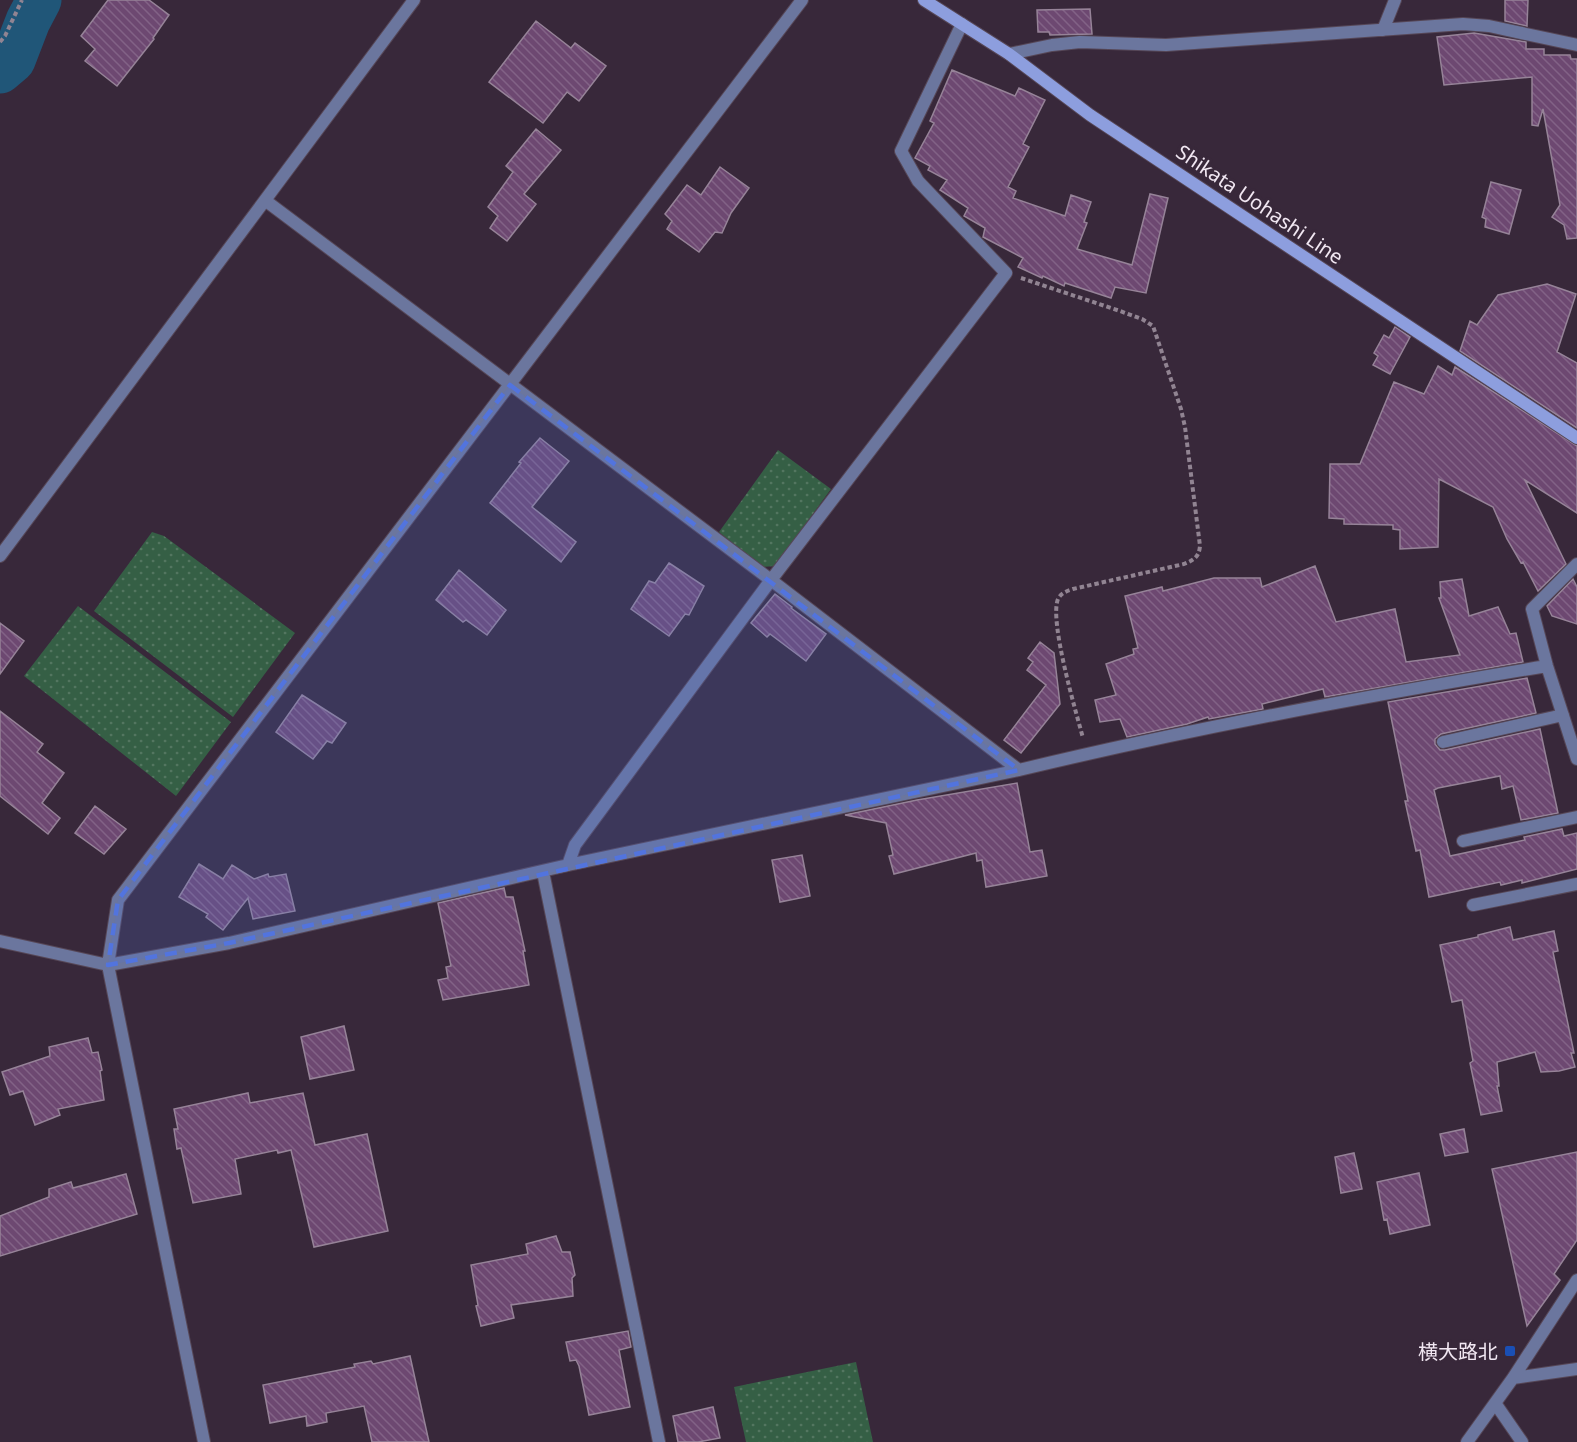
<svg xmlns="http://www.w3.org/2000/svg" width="1577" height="1442" viewBox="0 0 1577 1442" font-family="'Noto Sans','Noto Sans JP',sans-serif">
<defs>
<pattern id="grass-dots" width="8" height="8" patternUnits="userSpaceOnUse" patternTransform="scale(1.5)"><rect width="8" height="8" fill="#355f45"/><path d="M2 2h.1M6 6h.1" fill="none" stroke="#537660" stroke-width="1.8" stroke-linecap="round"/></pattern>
<pattern id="building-back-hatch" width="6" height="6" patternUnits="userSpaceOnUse" patternTransform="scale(1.5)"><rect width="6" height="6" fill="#6d4871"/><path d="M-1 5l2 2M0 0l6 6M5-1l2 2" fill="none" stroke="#826286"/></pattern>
</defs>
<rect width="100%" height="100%" fill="#38283a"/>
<path fill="url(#grass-dots)" d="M778 450 831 489 775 566 761 567 719 532Z
M152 532 164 536 295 633 233 717 94 611Z
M78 606 231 722 176 796 24 676Z
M856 1362 873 1442H746L734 1387Z"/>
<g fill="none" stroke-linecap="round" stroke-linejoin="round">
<path stroke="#205678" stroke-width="45" d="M0 71 13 60 28 21 39 0"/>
</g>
<path fill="url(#building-back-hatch)" stroke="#968398" stroke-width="1.5" d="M108 0H149L169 15 153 38 154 39 117 86 85 61 95 49 81 36Z
M1505 0H1528L1527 26 1505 21Z
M1090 9 1092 34 1050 35 1049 32H1038L1037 10Z
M536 21 571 48 575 43 606 66 579 101 567 92 543 123 489 82Z
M1474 33 1526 42V49H1544V55H1570L1571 59H1577V238L1567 239 1564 225 1552 217 1560 205 1543 109 1538 126 1532 125V77L1444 85 1437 37Z
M952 70 1015 96 1019 88 1045 100 1023 144 1029 147 1008 187 1016 191 1013 198 1065 216 1071 195 1091 202 1084 222 1087 223 1077 249 1132 265 1150 194 1168 198 1146 293 1115 287 1111 298 1065 283 1064 286 1043 276 1042 278 1018 267 1023 258 983 237 985 228 964 216 968 208 940 190 947 180 928 170 930 166 915 158 934 123 930 121Z
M536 129 561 150 524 194 536 204 507 241 490 228 498 216 488 207 513 172 506 166Z
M720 167 749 188 731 213 722 233 715 232 699 252 667 229 672 221 665 214 687 185 701 195Z
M1491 182 1521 190 1509 234 1485 227 1486 219 1482 217Z
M1547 284 1576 294 1557 352 1577 363V428L1460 351 1470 321 1477 325 1498 295Z
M1395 327 1410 337 1390 374 1373 365 1378 356 1374 353 1384 335 1389 338Z
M1438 366 1452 375 1455 367 1577 446V513L1525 480 1566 564 1538 591 1523 562 1521 563 1507 539 1493 507 1439 479 1438 547 1400 549V530L1393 529V525L1344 524V519L1329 518 1330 464H1360L1394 382 1424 394Z
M540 438 569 461 532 507 576 542 561 562 490 503 521 463 519 462Z
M669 563 704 586 689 615 685 614 669 636 631 609 649 581 655 583Z
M1315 566 1336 622 1395 609 1406 662 1460 655 1439 598H1441L1440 582 1462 579 1469 616 1498 607 1510 634 1516 633 1523 662 1325 697 1323 689 1262 704 1263 709 1209 719 1208 717 1187 724 1127 737 1120 719 1100 722 1095 700 1116 695 1106 664 1134 654 1133 649 1138 648 1125 596 1162 587 1163 591 1214 578H1260L1262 587Z
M459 570 506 610 487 635 466 620 463 622 436 600Z
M1573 579 1577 587V624L1552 616 1547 606Z
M775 594 792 607 791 608 826 634 806 661 770 634 767 637 751 623Z
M0 623 24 641 0 674Z
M1040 642 1054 653 1060 704 1021 753 1004 740 1046 685 1027 670 1033 662 1028 658Z
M1527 678 1536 713 1441 734 1435 739V744L1440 750H1445L1540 729 1558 813 1521 820 1513 786 1502 789 1500 776 1438 788 1434 790 1450 856 1525 840 1524 837 1562 829 1564 836 1577 833V869L1522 883V880L1501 885 1500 882 1429 897 1420 850 1416 851 1405 801H1408L1388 702Z
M302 695 346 723 332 743 327 741 313 759 276 732Z
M0 711 43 744 37 752 64 773 42 803 60 818 48 834 0 796Z
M1017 783 1030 852 1042 850 1047 876 986 887 982 860 977 861 976 853 894 874 889 856 893 855 886 823 845 815 917 800Z
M95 806 126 829 104 854 75 833Z
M802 855 810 896 780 902 772 860Z
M199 864 223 879 232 865 254 879 268 874 269 877 286 874 295 911 253 919 248 898 223 930 206 917 208 914 179 897Z
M504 888 506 897H513L525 951H523L529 985 443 1000 438 980 448 978 446 967 451 966 438 903Z
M1510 927 1513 940 1554 931 1558 951 1553 952 1574 1053H1571L1575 1067 1559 1071 1541 1072 1535 1052 1497 1062 1499 1086H1497L1502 1111 1481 1115 1470 1063 1473 1061 1462 1000 1452 1002 1440 945 1478 937V935Z
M344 1026 354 1070 310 1079 301 1037Z
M88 1038 92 1053 98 1052 102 1070 100 1071 104 1100 58 1109 60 1115 35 1125 23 1091 10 1095 2 1072 50 1056 49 1047Z
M248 1093 250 1103 303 1093 315 1145 367 1134 388 1231 314 1247 291 1150 278 1153 277 1150 235 1159 241 1194 193 1203 181 1148 177 1149 174 1129H178L174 1109Z
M1464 1129 1468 1152 1445 1156 1440 1134Z
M1577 1152V1240L1554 1274 1560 1280 1527 1326 1492 1169Z
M1354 1153 1362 1189 1341 1193 1335 1157Z
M1419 1173 1430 1225 1390 1234 1387 1219 1384 1220 1377 1182Z
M126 1174 137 1214 0 1256V1216L49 1197V1189L71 1182 73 1188Z
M556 1236 562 1252H570L575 1275 572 1278 573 1296 511 1305 514 1318 481 1326 476 1306 478 1305 471 1265 528 1254 526 1244Z
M628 1331 631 1347 619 1350 630 1407 589 1415 579 1366 576 1360 570 1361 566 1342Z
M410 1356 429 1442H372L364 1406 326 1413 327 1422 307 1426 306 1416 270 1423 263 1385 355 1367 354 1364 371 1361 373 1364Z
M713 1407 720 1438 698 1442H678L673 1416Z"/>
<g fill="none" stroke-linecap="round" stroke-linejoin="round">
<defs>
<path id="street" d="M1383 30 1395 0
M1009 54 1052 45 1080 42 1166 45 1463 24 1489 26 1577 45
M266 201 771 580 1019 770
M0 556 414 0
M1577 564 1532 609 1547 666 1577 759
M1443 742 1563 715
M1463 841 1577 817
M568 865 575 845 771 580 1006 273 918 181 901 151 962 24
M543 872 659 1442
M1473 905 1577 884
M0 941 108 965 229 943 568 865 1019 770C1193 728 1370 695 1547 666
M1513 1378 1577 1369
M1495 1403 1522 1442
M204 1442 108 965 118 900 802 0
M1467 1442 1513 1378 1577 1280"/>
<path id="secondary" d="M924 0 1009 54 1090 115 1577 438"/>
</defs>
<use href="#street" stroke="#564757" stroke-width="14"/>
<use href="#secondary" stroke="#564757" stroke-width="14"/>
<path stroke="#918492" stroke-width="4" stroke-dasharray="4.5 3" stroke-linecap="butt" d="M0 42 5 36 22 0
M1021 278 1120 311 1142 319 1153 326 1181 409 1185 427 1200 546C1199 557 1194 560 1184 564L1073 589C1067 591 1061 593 1058 599 1049 621 1076 712 1083 738"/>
<use href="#street" stroke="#6b769e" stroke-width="12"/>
<use href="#secondary" stroke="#8d9ede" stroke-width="12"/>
</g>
<path fill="#5274de" fill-opacity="0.2" stroke="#5274de" stroke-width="4.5" stroke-dasharray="12 8" stroke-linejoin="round" d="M510 385 1019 770 229 943 108 965 118 900Z"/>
<rect fill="#1a4fb4" stroke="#38283a" stroke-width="2" x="1504" y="1345" width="12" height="12" rx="3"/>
<g text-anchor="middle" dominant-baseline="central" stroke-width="6" stroke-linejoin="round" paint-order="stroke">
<g font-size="20" fill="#f1e7f2" stroke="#38283a">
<text transform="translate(1260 204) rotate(34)">Shikata Uohashi Line</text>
</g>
<g font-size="20" fill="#f1e7f2" stroke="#38283a" text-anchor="end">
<text x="1498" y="1351">横大路北</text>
</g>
</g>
</svg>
